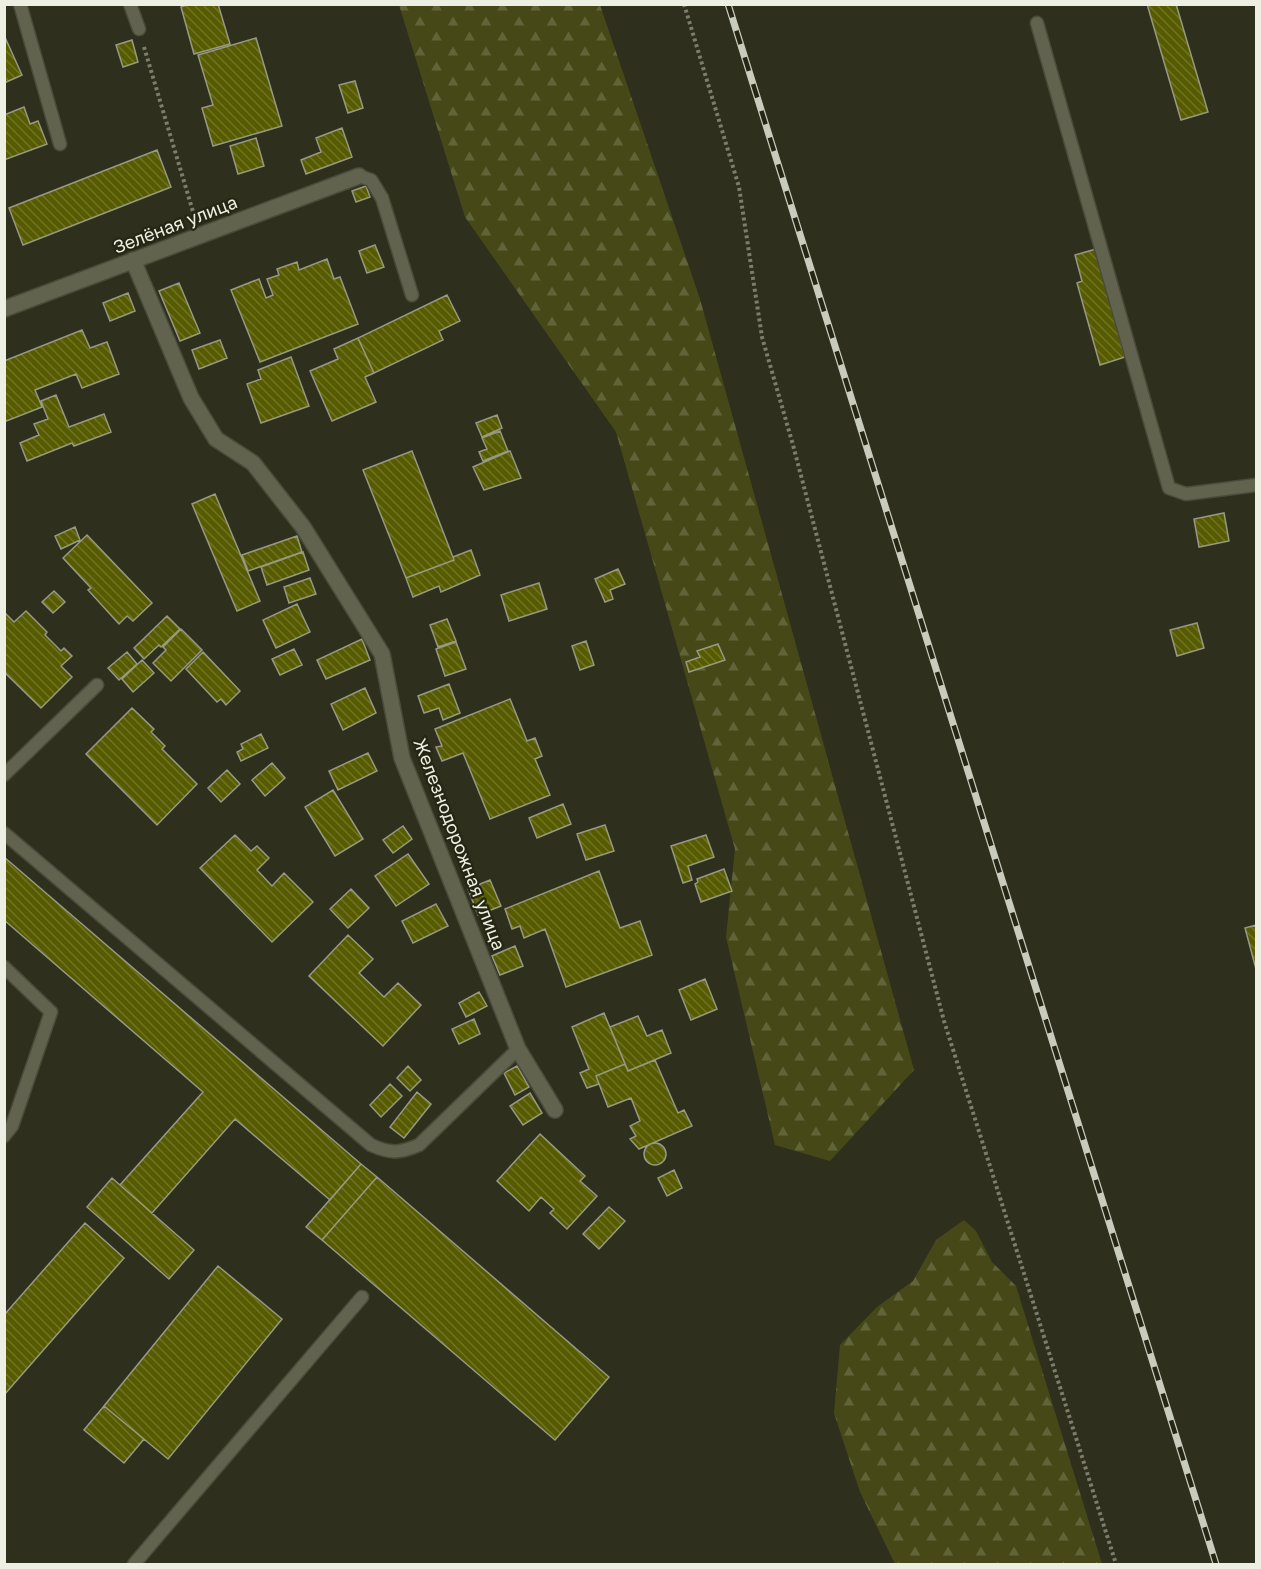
<svg xmlns="http://www.w3.org/2000/svg" width="1261" height="1569" viewBox="0 0 1261 1569" font-family="'Golos Text',sans-serif">
<defs>
<pattern id="forest-firs" width="22" height="20" patternUnits="userSpaceOnUse" patternTransform="scale(1.5)"><rect width="22" height="20" fill="#464917"/><path d="M5 1l3.5 6h-7zM16 11l3.5 6h-7z" fill="#616438"/></pattern>
<pattern id="building-back-hatch" width="6" height="6" patternUnits="userSpaceOnUse" patternTransform="scale(1.5)"><rect width="6" height="6" fill="#575b00"/><path d="M-1 5l2 2M0 0l6 6M5-1l2 2" fill="none" stroke="#6f7325"/></pattern>
</defs>
<rect width="100%" height="100%" fill="#2e301d"/>
<path fill="url(#forest-firs)" d="M399 5H600L700 299 914 1070 830 1161 775 1145 726 937 735 849 616 432 465 217Z
M964 1220 976 1231 992 1262 1016 1286 1102 1564H895L860 1492 834 1413 840 1345 877 1307 913 1281 936 1240Z"/>
<path fill="url(#building-back-hatch)" stroke="#979983" stroke-width="1.5" d="M189 4H218L230 44 194 54 181 7Z
M1147 4H1176L1208 112 1181 120Z
M4 35 22 75 4 83Z
M256 38 282 126 213 146 202 108 213 105 198 55Z
M132 40 138 62 123 67 116 45Z
M355 81 363 108 348 113 339 85Z
M24 107 30 124 38 121 47 144 4 160V115Z
M342 128 352 157 306 174 301 160 321 152 316 138Z
M256 138 264 166 238 174 230 146Z
M157 150 171 187 23 245 9 208Z
M366 186 370 197 356 202 352 191Z
M375 245 384 267 367 273 359 251Z
M1096 249 1125 357 1100 365 1077 283 1082 281 1075 255Z
M327 259 334 279 340 277 358 324 260 362 231 290 259 279 266 298 273 295 267 279 279 275 277 269 297 262 299 270Z
M179 283 200 333 180 341 159 291Z
M128 293 135 311 110 321 103 303Z
M447 295 460 321 439 331 443 340 374 373 358 338Z
M82 330 90 348 107 342 119 374 82 388 76 374 35 390 42 407 4 422V361Z
M358 338 374 373 365 377 376 402 332 421 310 371 338 359 334 349Z
M220 340 227 358 199 369 192 350Z
M291 357 309 406 261 423 247 384 261 379 258 370Z
M56 395 69 427 104 414 111 432 74 446 72 443 27 461 20 443 39 435 34 424 48 419 41 401Z
M497 415 502 428 482 437 476 423Z
M500 431 508 451 483 461 479 452 487 449 482 438Z
M412 451 454 560 406 578 363 470Z
M510 451 521 478 484 490 473 467Z
M215 494 260 601 237 611 192 504Z
M1224 513 1229 541 1199 547 1194 519Z
M75 527 80 540 61 549 55 536Z
M87 535 152 603 133 621 127 616 119 624 88 590 91 588 63 558Z
M297 536 302 552 248 571 242 555Z
M471 550 480 575 441 592 439 586 413 597 406 578 454 560 453 557Z
M303 552 309 570 267 585 261 567Z
M618 569 625 584 610 590 613 599 605 602 595 579Z
M310 578 316 594 289 603 284 587Z
M539 583 547 609 509 621 501 595Z
M54 591 65 602 53 613 42 602Z
M297 604 310 632 276 648 263 620Z
M26 611 47 632 45 635 61 651 64 648 72 656 61 666 72 677 41 708 4 672V612L14 622Z
M167 616 180 629 161 647 159 645 144 659 134 648Z
M447 619 456 641 438 647 430 625Z
M1197 623 1204 648 1177 656 1170 630Z
M181 629 202 650 171 681 153 663 166 650 163 647Z
M362 639 370 660 326 679 317 660Z
M586 641 594 665 580 670 572 646Z
M456 642 466 669 445 676 436 649Z
M718 644 725 660 689 672 686 662 700 657 697 651Z
M294 649 302 665 280 675 272 659Z
M127 652 137 664 119 680 108 668Z
M203 652 240 691 226 705 221 699 217 702 186 669Z
M142 660 154 673 133 692 122 679Z
M449 684 460 713 443 720 439 708 424 713 418 696Z
M365 688 376 713 343 730 331 704Z
M510 699 527 741 535 738 542 756 535 759 550 795 490 819 463 753 442 761 436 747 442 746 435 729Z
M132 708 154 729 151 732 165 746 162 749 197 784 157 825 86 754Z
M261 734 268 748 241 761 237 752 243 749 241 744Z
M368 753 377 771 338 790 329 771Z
M272 763 285 778 265 796 252 780Z
M227 770 240 784 221 802 208 788Z
M333 790 363 839 335 856 305 807Z
M563 804 571 824 537 838 529 818Z
M605 825 614 851 586 860 577 834Z
M403 826 412 839 393 853 383 840Z
M235 835 251 851 257 846 269 858 257 870 272 886 284 873 313 902 272 942 200 868Z
M706 835 714 857 688 866 692 880 683 883 671 846Z
M408 854 429 884 396 906 375 876Z
M4 857 361 1164 330 1200 235 1119 152 1213 120 1185 203 1092 4 920Z
M724 869 732 891 701 902 695 884 698 882 697 879Z
M599 871 620 928 640 921 652 955 566 987 545 929 524 938 520 926 512 929 505 909Z
M490 880 501 906 478 915 468 889Z
M351 889 369 908 348 928 330 909Z
M436 904 448 926 413 943 402 921Z
M1256 925V969L1245 928Z
M348 935 373 959 359 973 384 997 398 983 421 1005 383 1046 309 976Z
M515 946 523 966 500 975 492 956Z
M705 979 717 1009 691 1020 679 990Z
M479 992 487 1006 466 1017 459 1003Z
M604 1013 625 1064 596 1076 599 1084 587 1088 580 1073 589 1069 572 1027Z
M638 1016 647 1036 662 1030 671 1053 628 1071 610 1027Z
M474 1019 480 1034 459 1044 452 1029Z
M655 1060 678 1113 684 1110 692 1126 639 1149 630 1139 636 1136 630 1126 640 1121 631 1098 608 1107 596 1076 625 1064 628 1071Z
M408 1066 421 1080 410 1091 397 1078Z
M517 1066 529 1087 515 1095 504 1073Z
M390 1084 402 1096 381 1117 370 1105Z
M417 1092 431 1104 404 1138 390 1127Z
M530 1093 542 1113 523 1125 510 1106Z
M540 1134 585 1176 580 1181 597 1196 567 1229 550 1213 554 1209 541 1197 529 1211 497 1181Z
M644 1154a11 11 0 1 1 22 0a11 11 0 1 1-22 0Z
M361 1164 377 1177 322 1240 306 1227Z
M674 1170 682 1188 667 1196 658 1178Z
M377 1177 609 1377 555 1440 322 1240Z
M112 1178 194 1250 169 1279 87 1207Z
M609 1207 625 1221 599 1249 583 1234Z
M85 1223 124 1258 4 1395V1315Z
M218 1266 282 1319 168 1459 104 1406Z
M104 1406 144 1439 124 1463 84 1430Z"/>
<g fill="none" stroke-linecap="round" stroke-linejoin="round">
<defs>
<path id="service" d="M20 4 60 144
M130 4 139 29
M1037 23 1169 488 1186 494 1256 485
M359 176 371 180 382 198 412 295
M4 775 97 685
M4 833 371 1145C391 1154 400 1153 419 1145L518 1049
M4 967 51 1012 12 1126 4 1136
M134 1564 362 1297"/>
<path id="minor" d="M133 260 191 398 216 439 253 463 303 527 382 654 402 758 518 1049 555 1110
M4 309 359 176"/>
</defs>
<use href="#service" stroke="#4a4c3b" stroke-width="15"/>
<use href="#minor" stroke="#4a4c3b" stroke-width="18"/>
<path stroke="#7c7e6d" stroke-width="4" stroke-dasharray="3 3" stroke-linecap="butt" d="M684 4 739 187 762 337 793 445 944 1021 1116 1564
M144 47 194 215"/>
<use href="#service" stroke="#61634e" stroke-width="12"/>
<use href="#minor" stroke="#61634e" stroke-width="15"/>
<defs>
<path id="rail" d="M728 4 1216 1564"/>
</defs>
<use href="#rail" stroke="#c9cbbd" stroke-width="7"/>
<use href="#rail" stroke="#252613" stroke-width="4.5" stroke-dasharray="14" stroke-linecap="butt"/>
</g>
<g text-anchor="middle" dominant-baseline="central" stroke-width="4.5" stroke-linejoin="round" paint-order="stroke">
<g font-size="18" fill="#edefe2" stroke="#252613">
<text transform="translate(175 224) rotate(-21)">Зелёная улица</text>
<text transform="translate(460 844) rotate(69)">Железнодорожная улица</text>
</g>
</g>
<rect width="1261" height="1569" fill="none" stroke="#edefe2" stroke-width="12"/>
</svg>
